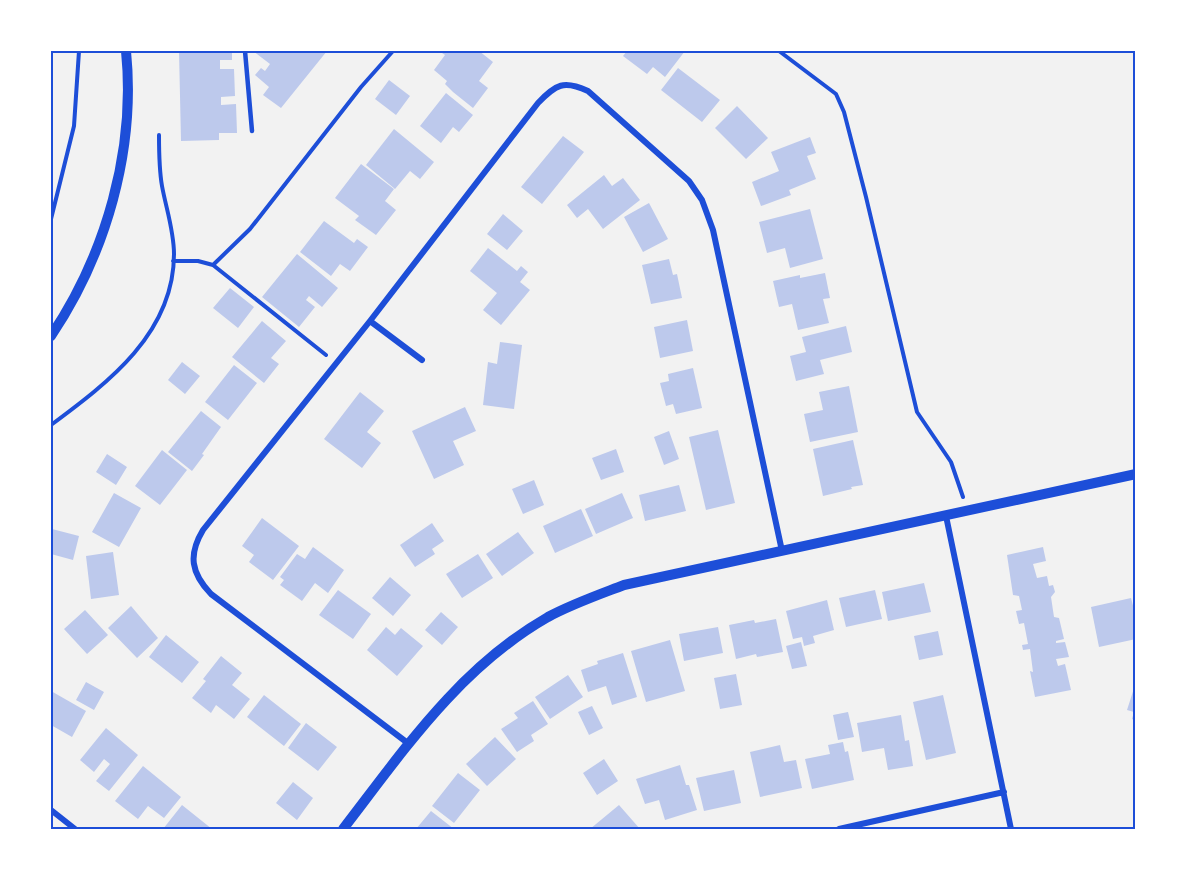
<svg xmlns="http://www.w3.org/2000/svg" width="1187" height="880" viewBox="0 0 1187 880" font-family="Rubik,sans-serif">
<rect width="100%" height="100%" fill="#f2f2f2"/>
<path fill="#bdc9ec" d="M179 51H232V60H220V69H234L235 96 221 97V105L236 104 237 133H219V140L181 141Z
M253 51H327L281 108 263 95 269 87 255 75 261 68 265 71 270 64Z
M439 51H479L493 62 479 81 488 88 473 108 453 92 445 84 447 81 434 70 445 55Z
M627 51H685L665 77 653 67 647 74 623 56Z
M678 68 720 100 702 122 661 90Z
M389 80 410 96 396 115 375 99Z
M446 93 473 115 459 132 453 127 441 143 420 126Z
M737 106 768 138 746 159 715 128Z
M394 129 434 162 420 179 410 171 395 189 366 165Z
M563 136 584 152 542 204 521 187Z
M810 137 816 153 807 156 816 179 789 190 791 195 761 206 752 182 779 171 771 152Z
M361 164 394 189 385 201 396 210 376 235 355 220 359 216 335 198Z
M604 175 612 186 623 178 640 200 603 229 588 209 577 218 567 205Z
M649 203 668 239 643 252 624 217Z
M810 209 823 259 790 268 785 248 767 253 759 222Z
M503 214 523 231 507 250 487 234Z
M324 221 354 243 357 239 368 247 350 271 340 264 331 276 300 252Z
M488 248 517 271 521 266 528 272 520 282 530 290 501 325 483 310 497 293 470 271Z
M297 254 338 288 322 307 309 296 306 300 315 307 299 327 262 297Z
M669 259 673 275 677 274 682 298 651 304 642 265Z
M825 273 830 298 823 299 829 323 798 330 792 304 779 307 773 281 800 275V278Z
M230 288 254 307 238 328 213 308Z
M687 320 693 351 660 358 654 327Z
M262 321 286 341 271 358 279 364 264 383 232 357Z
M846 326 852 352 820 360 824 374 796 381 790 356 806 352 802 337Z
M500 342 522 345 514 409 483 405 488 362 497 364Z
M182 362 200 376 185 394 168 380Z
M234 365 257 383 228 420 205 402Z
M693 368 702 408 676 414 673 404 666 406 660 383 669 381 668 374Z
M849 386 858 432 810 442 804 414 823 410 819 392Z
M360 392 384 411 367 432 381 443 362 468 324 439Z
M465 407 476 431 453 441 464 465 434 479 412 431Z
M201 411 221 427 202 454 204 455 192 471 168 452Z
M718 430 735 503 706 510 689 437Z
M669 431 679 459 664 465 654 437Z
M853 440 863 485 851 487 852 489 823 496 813 449Z
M616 449 624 472 601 480 592 458Z
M162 450 187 470 160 505 135 486Z
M107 454 127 467 116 485 96 472Z
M534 480 544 505 523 514 512 489Z
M679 485 686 511 645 521 639 495Z
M114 493 141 508 119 547 92 532Z
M622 493 633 518 596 534 585 509Z
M581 509 593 536 555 553 543 526Z
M262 518 299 546 273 580 249 562 254 555 242 546Z
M432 523 444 541 432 549 435 554 415 567 400 545Z
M52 529 79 536 73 560 51 554Z
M518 532 534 553 502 576 486 554Z
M313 547 344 570 328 593 315 583 302 601 280 585 284 580 280 577 297 554 305 559Z
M1043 547 1046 561 1033 564 1037 578 1047 576 1049 586 1053 585 1055 592 1051 597 1054 617 1059 618 1064 639 1056 641V643L1065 642 1069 657 1056 659 1058 666 1065 664 1071 690 1035 697 1030 671 1033 672 1030 649 1023 650 1022 645 1028 644 1024 623 1019 624 1016 611 1022 610 1019 596 1013 595 1007 555Z
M113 552 119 595 91 599 86 556Z
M478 554 493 578 462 598 446 574Z
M390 577 411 595 393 616 372 598Z
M924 583 931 612 888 621 882 592Z
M338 590 371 614 353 639 319 615Z
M875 590 882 619 846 627 839 598Z
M1131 598 1136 617V639L1099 647 1091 607Z
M827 600 834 630 813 636 815 643 804 646 802 637 793 639 786 611Z
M131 606 158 638 137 658 108 628Z
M85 610 108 635 87 654 64 629Z
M441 612 458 627 442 645 425 630Z
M776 619 783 652 757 657 756 654 736 659 729 625 754 620 755 623Z
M386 627 395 635 401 628 423 646 397 676 367 650Z
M718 627 723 653 684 661 679 634Z
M938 631 943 655 919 660 914 636Z
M166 635 199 662 182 683 149 657Z
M670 640 685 691 646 702 631 651Z
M801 642 807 666 792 669 786 646Z
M623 653 637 697 612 705 606 686 588 692 581 670 598 664 597 661Z
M221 656 242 673 232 685 250 699 234 719 216 705 211 713 192 698 206 681 203 679Z
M736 674 742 705 720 709 714 678Z
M568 675 583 697 550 719 535 697Z
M86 682 104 692 94 710 76 700Z
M1136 682V721L1132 719 1134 712 1127 710Z
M51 691 86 711 72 737 51 725Z
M264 695 301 724 284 746 247 717Z
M943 695 956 753 926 760 913 702Z
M533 701 548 724 531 735 534 741 517 752 501 729 518 718 514 713Z
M592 706 603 728 589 735 578 712Z
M848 712 854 737 838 740 833 715Z
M901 715 905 741 909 740 913 766 888 770 884 748 862 752 857 723Z
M306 723 337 747 318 771 288 748Z
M106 728 138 755 109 791 96 781 110 764 104 759 94 772 80 760Z
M495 737 516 759 487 786 466 764Z
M843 742 845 752 848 751 854 780 812 789 805 759 830 754 828 745Z
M780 745 784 762 796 760 802 788 760 797 750 752Z
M604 759 618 781 597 795 583 773Z
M680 765 686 785H689L697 810 665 820 659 800 645 804 636 779Z
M143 766 181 797 164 818 148 806 138 819 115 801Z
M734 770 741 803 704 811 696 778Z
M458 773 480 790 454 823 432 806Z
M293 782 313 798 297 820 276 803Z
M182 805 212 829H163Z
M619 805 640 829H590Z
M431 811 454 829H416Z"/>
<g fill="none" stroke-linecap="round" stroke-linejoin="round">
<path stroke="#1d4ed8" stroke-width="4" d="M779 51 836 94 844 112 866 197 917 412 951 462 963 497
M51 219 74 126 79 51
M173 261H198L213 265 326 355
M213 265 250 229 361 87 393 51
M51 425C109 382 174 333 174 254 174 231 166 208 162 186 159 169 159 152 159 135"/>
<path stroke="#1d4ed8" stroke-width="4.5" d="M245 51 252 131"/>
<path stroke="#1d4ed8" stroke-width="6" d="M370 321 422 360
M946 516 1011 829
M409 744 211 594C191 573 188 555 203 530L370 321 538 103C556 84 564 80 588 91L689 181 702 200 713 230 782 551
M51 810 75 829
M839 829 1004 792"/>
<path stroke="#1d4ed8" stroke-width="10" d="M51 336C106 254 136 150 126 51
M343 829C404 750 459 668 548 617 572 604 598 595 624 585L1136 474"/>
</g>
<rect width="1187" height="880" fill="none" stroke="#ffffff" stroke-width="105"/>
<rect x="52" y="52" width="1082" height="776" fill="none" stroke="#1d4ed8" stroke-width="2"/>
</svg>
